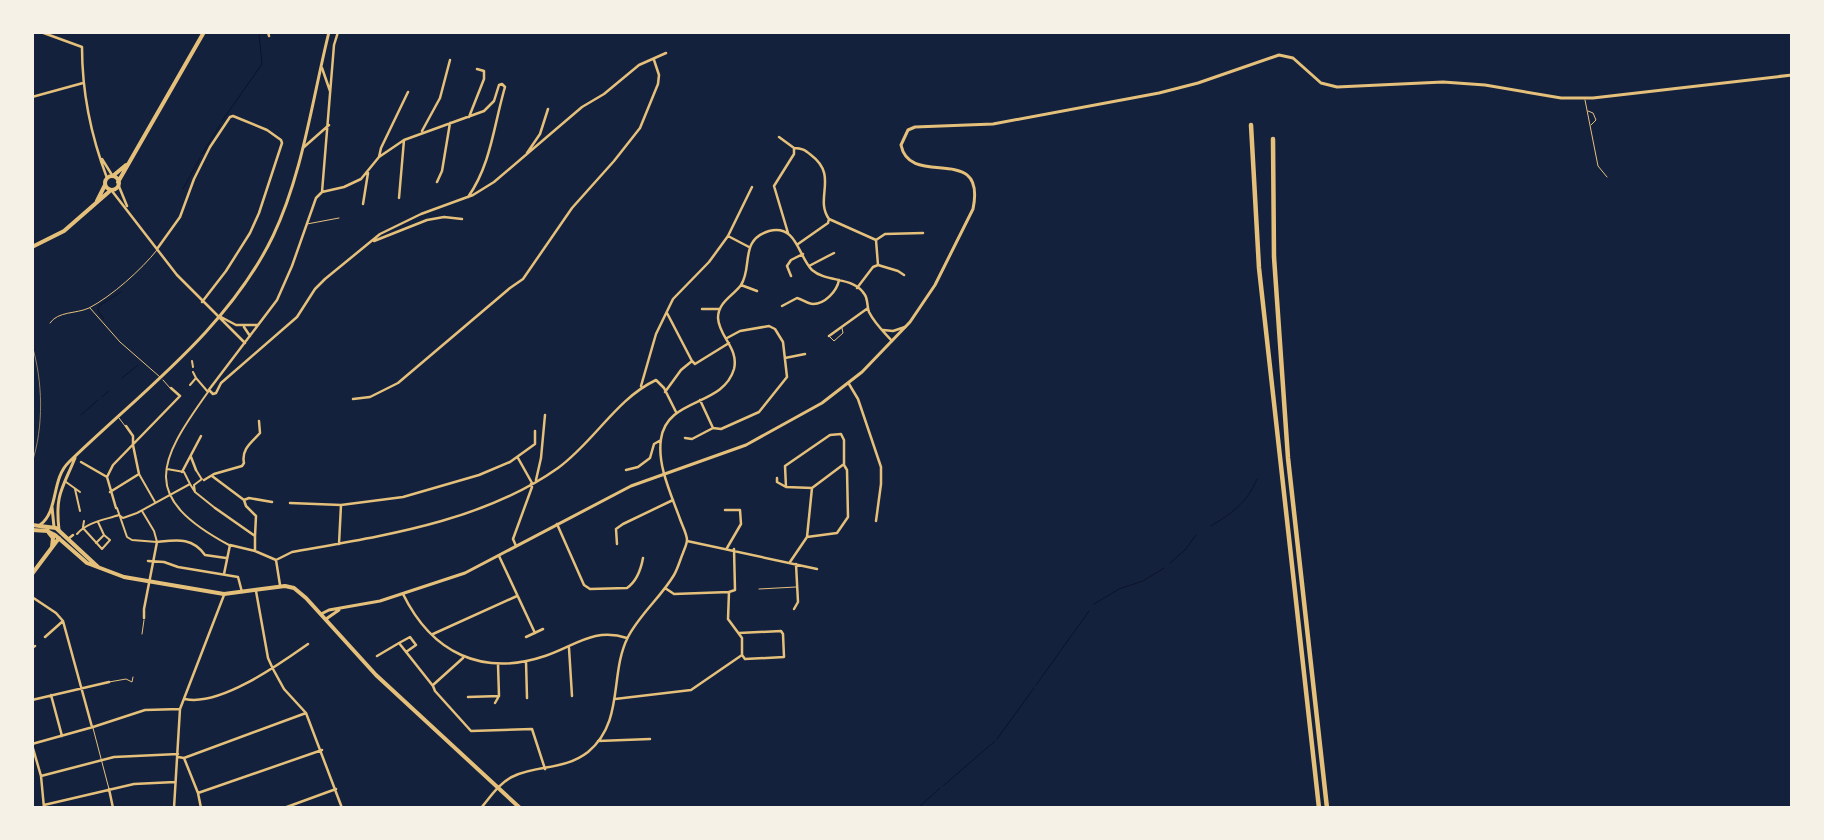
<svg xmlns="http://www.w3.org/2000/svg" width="1824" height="840" viewBox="0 0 1824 840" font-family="'Golos Text',sans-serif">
<rect width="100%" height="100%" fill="#14213d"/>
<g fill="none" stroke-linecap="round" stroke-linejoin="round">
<path stroke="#0b132b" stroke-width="1" d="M222 121 262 64 259 35
M202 154 220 125
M183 189 200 158
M104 319 98 311 99 306 121 292
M122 378 138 365
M102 397 109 391
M81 415 98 400
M1211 526C1231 514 1248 502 1257 479
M1170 563 1185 550 1196 535
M1094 604 1119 589 1143 581 1164 568
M1036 685 1089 611
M997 739 1034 688
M943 786 995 741
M918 808 940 788"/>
<path stroke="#e5c07b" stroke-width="1" d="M1585 100 1598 166 1607 177
M1588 111 1593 113 1596 120 1591 125
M307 224 339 218
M90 308 120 342 160 377
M50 323C58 311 76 314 89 308 112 296 141 270 157 250
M829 336 834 341 843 333 842 328
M163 380 170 388
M119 418 125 426
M759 589 796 587
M142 634 144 620
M109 682 126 679 132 682 133 677
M93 728 109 789"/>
<path stroke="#e5c07b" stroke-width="2" d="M192 361 193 367
M193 372 196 378 208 392C157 463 140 497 229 545
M190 385 196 378
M196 470 201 478
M139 474 155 502
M66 482 80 492
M190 484 195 492 215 508
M75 489 80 511
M195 492 194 485 202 479
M117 508 127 537 132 540 157 542 154 531 142 511
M83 527 84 521
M83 528 102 549 110 540 104 535 98 522
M77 534C87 522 104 520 119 515L123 518 137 513 190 484 184 472 167 469
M96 543 104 535"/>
<path stroke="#e5c07b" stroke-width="2.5" d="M41 32 82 47C82 92 91 136 107 178
M268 32 269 36
M322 68 330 91
M32 97 83 83
M469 117 484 79V71L477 69
M422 131 440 98 450 60
M779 137 794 148V154L774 186 788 233
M304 147 329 125
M794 148C802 148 805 150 811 155 839 176 814 198 829 219
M527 153 540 134 548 109
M379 157 381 148 408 92
M102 159 112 175
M437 182 442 171 450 123
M118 184 127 206
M112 191 177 275 245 343
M322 192 344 187 361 179 379 157 404 140 484 111 494 101 499 85 502 84 505 87C494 124 491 165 468 197
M399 198 404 140
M363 204 368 173
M728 236 749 247
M876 240 885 234 923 233
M374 241 427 220 444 217 462 219
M798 244 828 223 829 219 876 240 878 265 873 267 857 288
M157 249 180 217 194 179 210 147 230 117 233 116 267 130 281 140 282 143 259 213 250 233 226 271 202 302
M878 265 898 271 904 275
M809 266 834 253
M791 276 787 266 791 260 803 254
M741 285 757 291
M782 306 797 298C802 299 808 304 813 304 825 304 837 291 839 280
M702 309H720
M221 317 236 325H257
M244 327 250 336
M883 330 893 331 905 327
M829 336 868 308
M785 358 805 354
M692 361 695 364 729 343
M849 384 858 399 881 467V484L876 521
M641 386 656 334 673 299 709 262 728 236 752 187
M208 391 277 300 292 266 316 198 322 192 334 45 338 32
M210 391 213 394 216 393 221 383 297 317 315 289 325 279 380 234 421 214 473 195 494 182 582 107 604 94 639 65 666 53
M665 392 681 370 692 361 667 313
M353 399 370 397 398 383 510 288 523 279 572 208 614 161 640 128 658 84 659 75 654 60
M700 400 713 428 721 429 759 412 787 377 783 342 775 329 769 326 740 331 727 338
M685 438 692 439 713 428
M191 457 196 470
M518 458 532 483
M81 462 107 477
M626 470 638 467 650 458 654 444 661 440
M182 472 201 436
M212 476 244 500 246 506 256 516 255 536
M777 478V482L786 487 812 488
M204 480 214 474 242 466 244 463C241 449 252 442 260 433L259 421
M536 480 541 458 545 415
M786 487 785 466 830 435 841 434 844 440V464L812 488 807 537 790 562
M110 492 139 474 133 445V436L126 426
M244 500 249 498 272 502
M290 503 341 505 403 497 479 475 510 462 535 444V431
M116 508 107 477 113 465 180 396 171 388
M215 508 255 536V551
M725 510H740L741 524 727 548
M557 524 584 585 590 589 627 588C637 581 641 569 643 558
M807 537 837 533 848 517 847 470 844 465
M68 539 73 535
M687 541 817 569
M339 544 341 505
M617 544 616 529 623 524 673 500
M516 546 513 539 532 487 531 484
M499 556 535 633
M276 560 292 552C381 536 482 522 558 468 594 442 616 399 656 380L664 388 676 412
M276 560 280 585
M148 561 164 562 178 567 238 577 242 592
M224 574 230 545 255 551 276 560
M256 591 268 658 273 669 284 689 306 713 342 808
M729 592 735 590 734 549
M403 594C432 653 482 677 545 656 575 646 594 627 627 638
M32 597 56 613 63 621 92 727
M794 609 798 602 796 564
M144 618V609L157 542C177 540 192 537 205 555L226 558
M739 633 781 631 783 634 784 657 745 659 742 655
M433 634 517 596
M45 637 63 621
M526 637 543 629
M399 643 410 637 416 645 406 652
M32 648 35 646
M569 648 572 696
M377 656 399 643 433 686 435 691 471 731 532 729 545 769
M526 661 527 698
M433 685 463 658
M51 695 62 736
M468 697 499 696 498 664
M185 699C220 707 281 663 308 644
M615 699 691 690 742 655V638L728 619 729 592 674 594 665 588
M32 700 109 682
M495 703 499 696
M598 741 650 739
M32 744 93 727 145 710 180 709
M32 745 41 776 44 808
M178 757 184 758 306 713
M184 758 198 793 201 808
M41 776 114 757 178 754
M109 789 113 808
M198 793 322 750
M44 805 134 784 175 782
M174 808 180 709 224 595
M284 808 336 789
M481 808C491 796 500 782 514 776 538 765 565 770 588 752 625 721 609 674 628 637 640 614 661 597 674 575 678 568 680 560 683 553 684 550 687 544 687 540 687 534 682 525 680 519 671 494 657 465 661 439 667 397 723 407 734 369 739 348 719 337 718 318 718 302 733 296 741 285 753 267 739 240 769 231 797 224 798 256 812 270 827 283 854 276 865 295 868 300 867 307 869 312 875 324 884 332 892 341"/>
<path stroke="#e5c07b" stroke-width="3" d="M52 507 54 527
M40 525C59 511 51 479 69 462 141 392 228 329 273 236 303 173 312 100 329 32
M59 530C55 494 62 490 75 458
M321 614 329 610 380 601 465 573 631 486 746 445 822 403 862 372 910 322 935 285 973 209C987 141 910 190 901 145L908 130 915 127 993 124 1159 93 1198 83 1279 55 1293 58 1321 83 1337 87 1443 82 1485 85 1561 98H1593L1792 75
M326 619 339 610"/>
<path stroke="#e5c07b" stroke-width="4" d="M114 175 126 165
M105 183a7 7 0 1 1 14 0a7 7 0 1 1-14 0Z
M118 182 204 32
M97 201 105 185
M32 247 64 231 111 190
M32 525 56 528 98 567
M32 530 48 531
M47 531 55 535 87 563 124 577 224 594 285 586 294 588 306 598 376 675 520 808
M49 533 53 538 52 547
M32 574 59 538"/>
<path stroke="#e5c07b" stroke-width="4.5" d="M1251 125 1259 268 1319 808
M1273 139 1274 257 1288 458 1327 808"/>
<path stroke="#918062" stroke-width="1" d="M32 345C43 382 44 426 32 463"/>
</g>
<rect width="1824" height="840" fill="none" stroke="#f6f1e7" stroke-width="68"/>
</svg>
